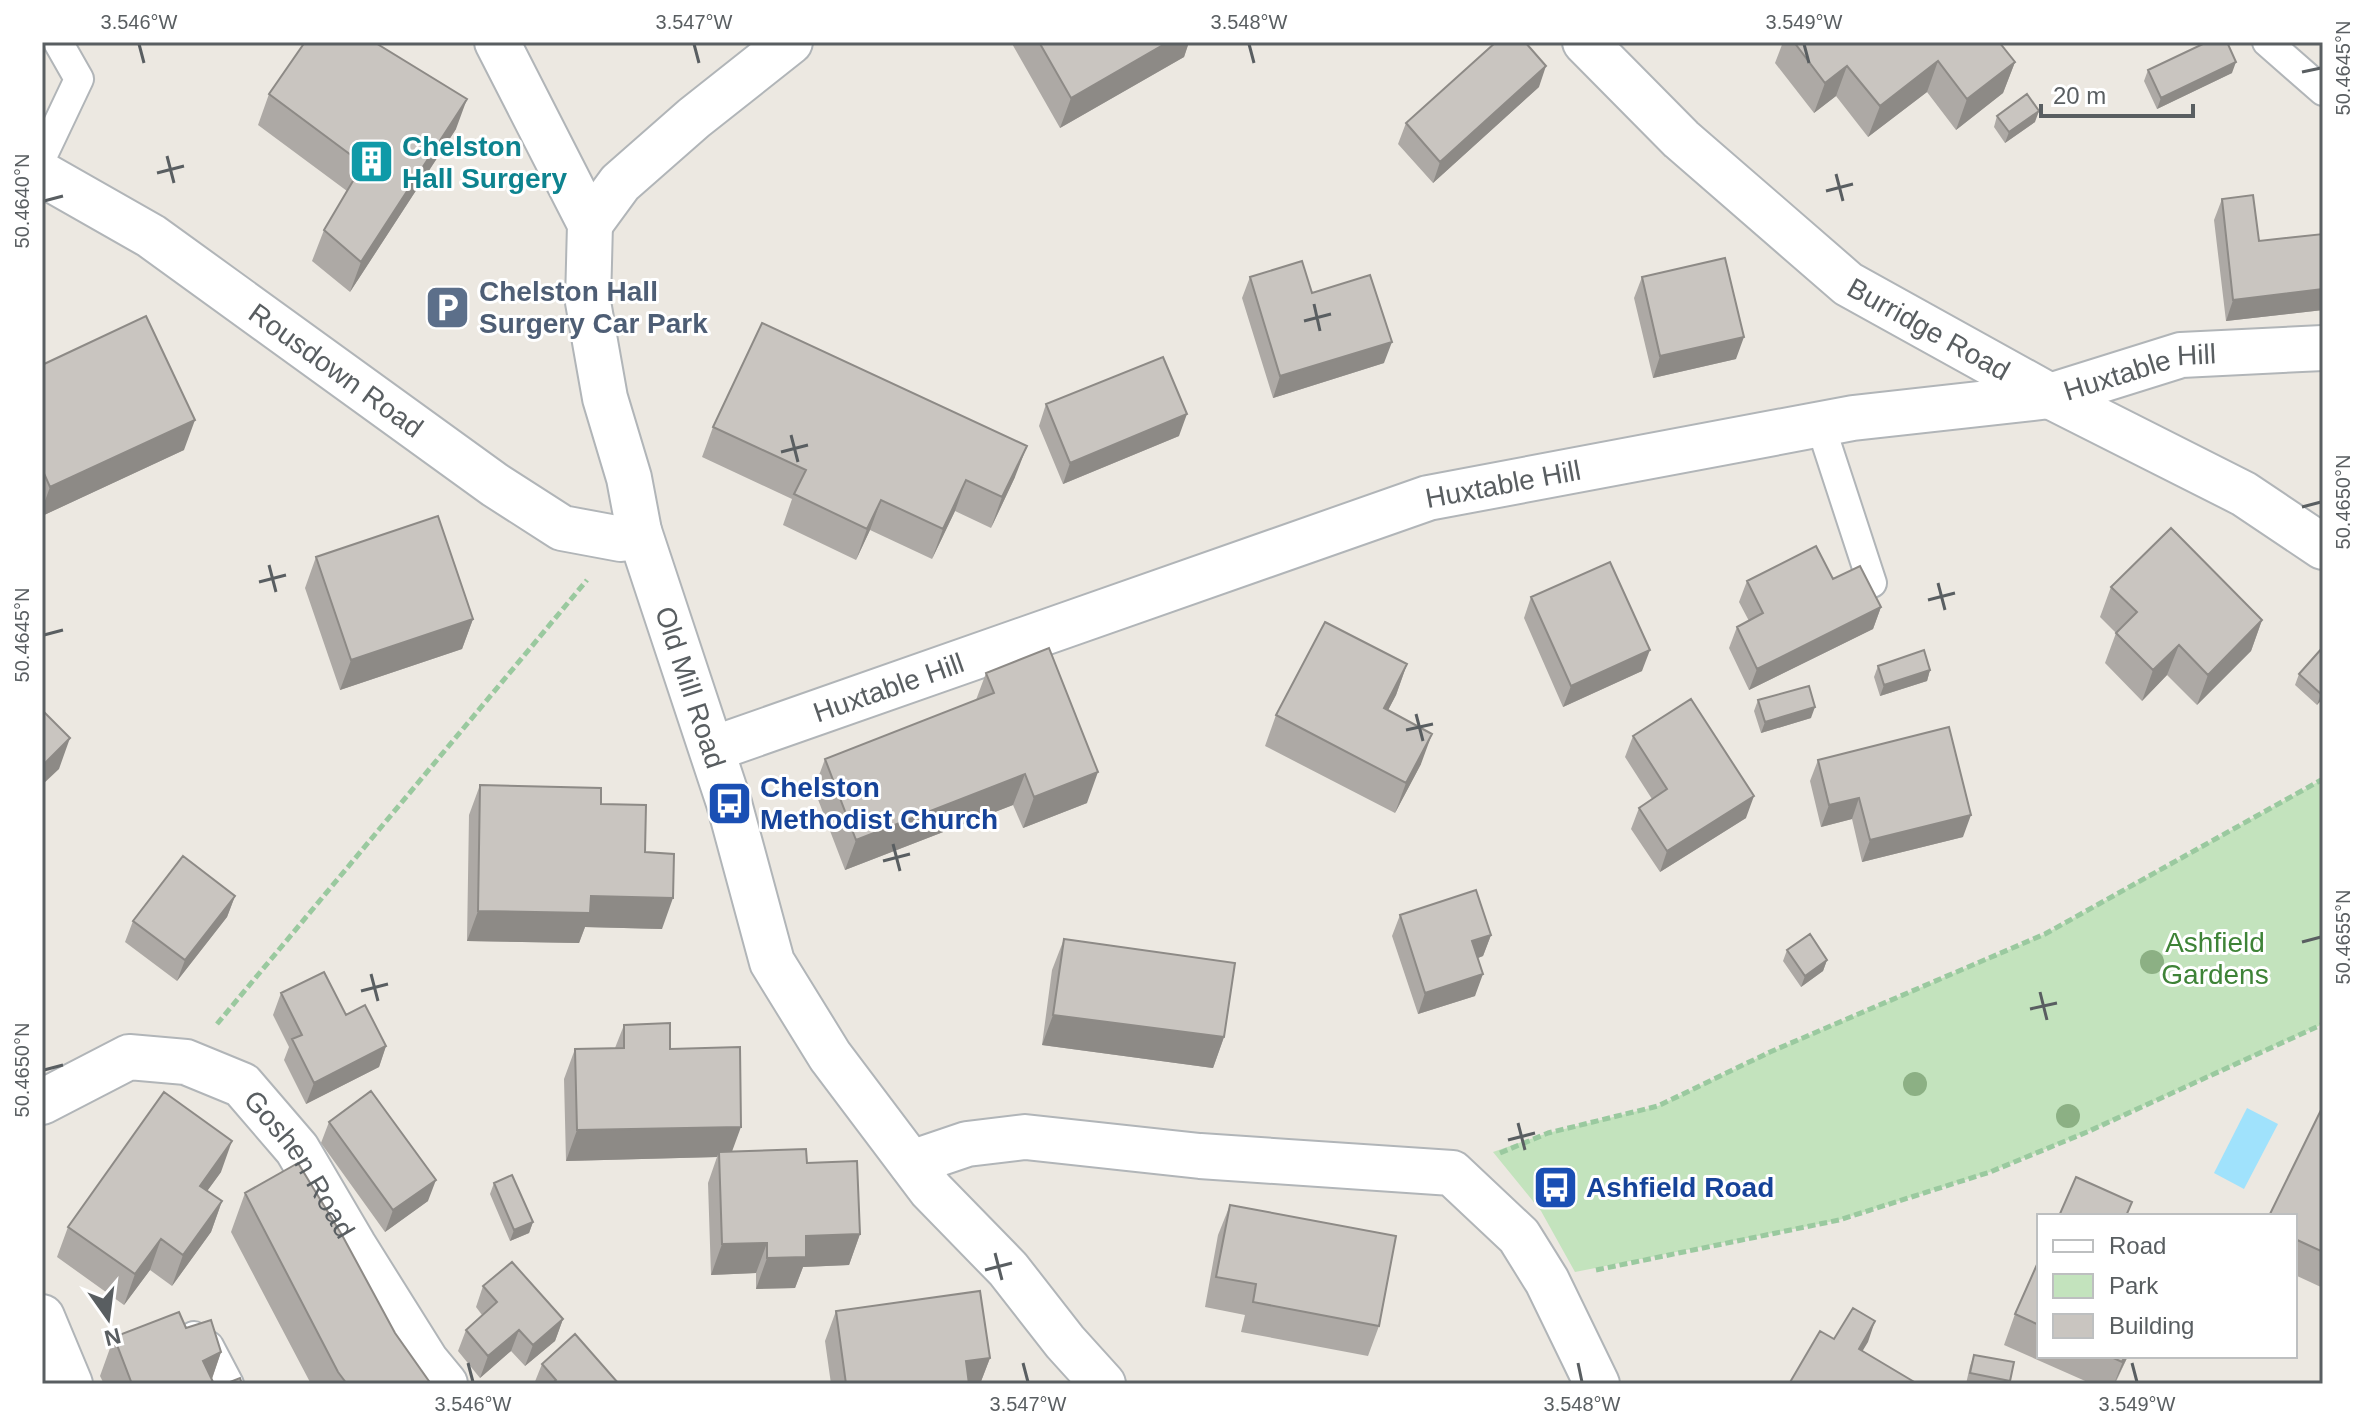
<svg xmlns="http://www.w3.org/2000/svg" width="2365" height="1426" viewBox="0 0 2365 1426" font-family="Helvetica,sans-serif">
<rect width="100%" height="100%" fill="#ece8e1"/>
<path fill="#c3e3bd" d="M2323 779V1024L2087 1132 1990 1172 1839 1220 1575 1272 1541 1211 1493 1152 1548 1133 1658 1106 1770 1052 2045 934Z"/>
<path fill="#a0e2fc" d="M2247 1108 2278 1124 2244 1189 2214 1173Z"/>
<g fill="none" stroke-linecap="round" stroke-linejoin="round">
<defs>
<path id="service" d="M2267 42 2323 91
M42 157 79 79 58 42
M1820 424 1872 583
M194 1336 209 1346 229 1384"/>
<g id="minor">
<path id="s1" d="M497 42 590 224 588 302 605 398 629 478 639 531 729 803 772 962 830 1056 931 1190 1008 1269 1065 1342 1103 1384"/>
<path id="s2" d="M1585 42 1681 139 1848 284 2050 396 2244 494 2323 547"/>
<path id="s3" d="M42 174 151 236 495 485 562 528 621 539 639 531"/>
<path d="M590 224 620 183 694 118 790 42"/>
<path id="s4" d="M713 749 1428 498 1853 418 2050 396 2181 355 2323 348"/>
<path id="s5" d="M42 1102 129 1057 186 1062 242 1085 297 1149 354 1246 426 1361 445 1384"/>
<path d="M911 1163 967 1144 1025 1137 1200 1156 1452 1173 1519 1236 1547 1281 1597 1384"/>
<path d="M42 1317 70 1384"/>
</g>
</defs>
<use href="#service" stroke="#b1b5b8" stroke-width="32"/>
<use href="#minor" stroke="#b1b5b8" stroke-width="48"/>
<path stroke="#9ac99f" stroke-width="5" stroke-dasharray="8 4" stroke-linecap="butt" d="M217 1024 587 580
M1500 1153 1548 1133 1658 1106 1770 1052 2045 934 2323 779
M1596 1270 1839 1220 1990 1172 2087 1132 2323 1024"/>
<use href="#service" stroke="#fff" stroke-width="28"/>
<use href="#minor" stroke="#fff" stroke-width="44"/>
</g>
<g fill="#8cb084">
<circle cx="2152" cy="962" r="12"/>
<circle cx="1915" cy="1084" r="12"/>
<circle cx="2068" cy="1116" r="12"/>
</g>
<path fill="#ada9a5" d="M1011 42H1189L1184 57 1060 128Z
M1783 42H1999L2015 62 2003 93 1956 130 1927 92 1868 137 1836 96 1814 113 1775 63Z
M2148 70 2232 73 2157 109 2144 81Z
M1539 87 1433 183 1398 144 1406 123Z
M269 94 456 129 350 292 312 261 324 230 347 191 258 125Z
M1997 116 2035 122 2005 143 1994 127Z
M2222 199 2259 241 2323 234V310L2226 321 2214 220Z
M1250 277 1312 293 1384 363 1273 398 1242 298Z
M1642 277 1736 359 1653 378 1634 298Z
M42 365 184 450 42 516Z
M1046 404 1179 436 1063 484 1039 426Z
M713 427 1015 477 991 528 955 511 932 559 870 530 856 560 783 525 792 499 702 457Z
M316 557 473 619 462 649 340 690 305 588Z
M1833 579 1881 607 1873 629 1749 690 1729 648 1737 627 1749 621 1739 602 1747 581Z
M2111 587 2262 620 2251 651 2197 705 2167 675 2142 701 2105 663 2116 633 2100 617Z
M1531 597 1642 671 1563 707 1524 618Z
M2323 647V698L2317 705 2295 685 2299 674Z
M1407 664 1396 695 1388 710 1421 764 1395 813 1265 746 1276 715Z
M1878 666 1930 670 1927 681 1880 696 1874 677Z
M986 673 1087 803 1023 828 1013 805 845 870 814 789 825 759 976 700Z
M1758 700 1811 718 1761 733 1754 711Z
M1633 736 1746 818 1660 872 1631 829 1639 808 1652 799 1625 757Z
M1818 760 1963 837 1862 862 1852 819 1821 827 1810 781Z
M480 785 601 804 645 852 662 929 585 927 579 943 467 941 469 815Z
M235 896 227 917 177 981 125 942 133 921Z
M1400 915 1491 935 1483 956 1478 958 1475 996 1418 1014 1392 936Z
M1064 939 1224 1037 1213 1068 1042 1045 1052 970Z
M1787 950 1827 960 1823 971 1801 987 1783 961Z
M281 993 346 1015 386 1046 379 1067 306 1104 284 1060 289 1047 273 1015Z
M624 1025 670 1049 732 1152 807 1163 860 1234 849 1265 803 1267 795 1288 756 1289V1273L711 1275 708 1183 717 1157 566 1161 564 1079 575 1049 615 1048Z
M2323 1106V1288L2295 1275V1216Z
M329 1122 428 1201 385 1232 321 1143Z
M221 1172 207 1191 222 1201 211 1232 172 1286 150 1270 124 1305 57 1257 68 1227Z
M494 1183 533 1222 529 1233 510 1241 490 1194Z
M245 1193 395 1333 431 1384H311L231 1232Z
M1230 1205 1379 1326 1368 1356 1241 1332 1245 1315 1205 1307 1218 1235Z
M2039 1260V1356H2128L2115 1384H2092L2004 1345 2015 1314Z
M483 1286 563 1319 555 1341 525 1366 511 1351 480 1378 458 1351 466 1330 482 1315 476 1307Z
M836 1311 990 1358 980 1384H831L825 1341Z
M186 1328 221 1352 212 1379 214 1384H104L100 1376 114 1337Z
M1974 1355 2010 1381 2009 1384H1966L1970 1366Z
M542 1364 619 1384H534Z"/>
<path fill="#8d8a86" d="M1168 42H1189L1184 57 1060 128 1071 98Z
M1938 61 1927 92 1868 137 1880 106Z
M2015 62 2003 93 1956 130 1967 99Z
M2236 62 2232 73 2157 109 2161 98Z
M1546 66 1539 87 1433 183 1440 162Z
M1847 66 1836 96 1814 113 1825 83Z
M467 99 456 129 350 292 361 262Z
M2039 111 2035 122 2005 143 2009 132Z
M2323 289V310L2226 321 2233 300Z
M1744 337 1736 359 1653 378 1660 356Z
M1392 342 1384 363 1273 398 1280 376Z
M1187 414 1179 436 1063 484 1070 463Z
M195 420 184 450 42 516V509L50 487Z
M1027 446 1015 477 991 528 1002 497Z
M966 480 955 511 932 559 943 529Z
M881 500 870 530 856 560 867 529Z
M1881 607 1873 629 1749 690 1757 669Z
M473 619 462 649 340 690 351 660Z
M2262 620 2251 651 2197 705 2208 675Z
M2179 645 2167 675 2142 701 2153 670Z
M1650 650 1642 671 1563 707 1571 686Z
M1407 664 1396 695 1373 739 1384 708Z
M1930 670 1927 681 1880 696 1884 685Z
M2323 692V698L2317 705 2321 694Z
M1815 707 1811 718 1761 733 1765 722Z
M1432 734 1421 764 1395 813 1406 783Z
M70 738 59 769 42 785V766Z
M1098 772 1087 803 1023 828 1034 797Z
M1025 774 1013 805 845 870 856 840Z
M1754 796 1746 818 1660 872 1667 851Z
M1859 798 1852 819 1821 827 1829 805Z
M1971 815 1963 837 1862 862 1870 840Z
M235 896 227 917 177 981 185 960Z
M591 896 673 898 662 929 585 927 579 943 467 941 478 911Z
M1491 935 1483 956 1465 963 1472 941Z
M1827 960 1823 971 1801 987 1805 976Z
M1483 974 1475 996 1418 1014 1425 993Z
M1053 1015 1224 1037 1213 1068 1042 1045Z
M386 1046 379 1067 306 1104 314 1083Z
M741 1127 730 1157 719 1152 717 1157 566 1161 577 1130Z
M232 1141 221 1172 189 1216 200 1186Z
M436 1180 428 1201 385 1232 393 1210Z
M222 1201 211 1232 172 1286 183 1255Z
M533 1222 529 1233 510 1241 514 1230Z
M860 1234 849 1265 803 1267 795 1288 756 1289 767 1258 806 1236Z
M161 1239 150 1270 124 1305 135 1274Z
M767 1243 756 1273 711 1275 722 1244Z
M563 1319 555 1341 525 1366 533 1345Z
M1875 1321 1868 1342 1851 1370 1859 1349Z
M519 1330 511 1351 480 1378 488 1356Z
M221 1352 210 1384 203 1361Z
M2125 1356H2128L2114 1384Z
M990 1358 980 1384H958L966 1361Z"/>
<path fill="#c9c5c0" stroke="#8d8a86" stroke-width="2" d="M305 42H374L467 99 361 262 324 230 363 164 269 94Z
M1039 42H1168L1071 98Z
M1496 42H1525L1546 66 1440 162 1406 123Z
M1794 42H1999L2015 62 1967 99 1938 61 1880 106 1847 66 1825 83Z
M2207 42H2227L2236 62 2161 98 2148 70Z
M2027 94 2039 111 2009 132 1997 116Z
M2253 195 2259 241 2323 234V289L2233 300 2222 199Z
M1725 258 1744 337 1660 356 1642 277Z
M1302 261 1312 293 1370 275 1392 342 1280 376 1250 277Z
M146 316 195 420 50 487 42 469V365Z
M762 323 1027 446 1002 497 966 480 943 529 881 500 867 529 794 494 806 470 713 427Z
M1163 357 1187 414 1070 463 1046 404Z
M438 516 473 619 351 660 316 557Z
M2171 528 2262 620 2208 675 2179 645 2153 670 2116 633 2137 612 2111 587Z
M1816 546 1833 579 1860 566 1881 607 1757 669 1737 627 1763 613 1747 581Z
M1610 562 1650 650 1571 686 1531 597Z
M1325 622 1407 664 1384 708 1432 734 1406 783 1276 715Z
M2323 647V692L2321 694 2299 674Z
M1049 648 1098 772 1034 797 1025 774 856 840 825 759 994 693 986 673Z
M1924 650 1930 670 1884 685 1878 666Z
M1809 686 1815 707 1765 722 1758 700Z
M1691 699 1754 796 1667 851 1639 808 1667 789 1633 736Z
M42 710 70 738 42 766Z
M1949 727 1971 815 1870 840 1859 798 1829 805 1818 760Z
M480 785 601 788V804L646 805 645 852 674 854 673 898 591 896 590 913 478 911Z
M183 856 235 896 185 960 133 921Z
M1476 890 1491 935 1472 941 1483 974 1425 993 1400 915Z
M1810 934 1827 960 1805 976 1787 950Z
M1064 939 1235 963 1224 1037 1053 1015Z
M324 972 346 1015 365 1005 386 1046 314 1083 292 1039 302 1035 281 993Z
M670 1023V1049L740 1047 741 1127 577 1130 575 1049 624 1048V1025Z
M371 1091 436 1180 393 1210 329 1122Z
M164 1092 232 1141 200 1186 222 1201 183 1255 161 1239 135 1274 68 1227Z
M2323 1106V1252L2295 1239V1216H2269Z
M806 1149 807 1163 857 1161 860 1234 806 1236V1257L767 1258V1243L722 1244 719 1152Z
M298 1163 342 1235 395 1333 431 1384H347L338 1372 245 1193Z
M512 1175 533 1222 514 1230 494 1183Z
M2076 1177 2132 1202 2126 1216H2059Z
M1230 1205 1396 1236 1379 1326 1253 1302 1256 1284 1216 1277Z
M2039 1260V1325L2015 1314Z
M512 1262 563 1319 533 1345 519 1330 488 1356 466 1330 497 1302 483 1286Z
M980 1291 990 1358 966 1361 969 1384H846L836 1311Z
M1853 1308 1875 1321 1859 1349 1916 1383V1384H1789L1820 1331 1834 1339Z
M179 1312 186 1328 211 1320 221 1352 203 1361 214 1384H132L114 1337Z
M575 1334 619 1384H552L556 1380 542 1364Z
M1974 1355 2014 1362 2010 1381 1970 1373Z
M2109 1356H2125L2122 1362Z
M240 1378 242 1384H225Z"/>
<path fill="none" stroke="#595e61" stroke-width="3" d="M139 44 144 63M694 44 699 63M1249 44 1254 63M1804 44 1809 63M2302 72 2321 68M167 156 174 183M157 173 184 166M1836 174 1843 201M1826 191 1853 184M44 201 63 196M1314 304 1320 331M1304 321 1331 314M791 435 798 462M781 452 808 445M2302 507 2321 502M269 565 276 592M259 582 286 575M1938 583 1945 610M1928 600 1955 593M44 635 63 630M1416 714 1423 741M1406 730 1433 724M893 844 900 871M883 861 910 854M2302 942 2321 937M371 974 378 1001M361 991 388 984M2040 992 2047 1020M2030 1009 2057 1003M44 1070 63 1065M1518 1123 1525 1150M1508 1140 1535 1133M995 1253 1002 1280M985 1270 1012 1263M468 1363 473 1382M1023 1363 1028 1382M1578 1363 1582 1382M2132 1363 2137 1382"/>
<defs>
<symbol id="building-square" viewBox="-11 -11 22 22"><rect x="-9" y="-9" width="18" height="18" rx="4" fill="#0f9aa8" stroke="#fff"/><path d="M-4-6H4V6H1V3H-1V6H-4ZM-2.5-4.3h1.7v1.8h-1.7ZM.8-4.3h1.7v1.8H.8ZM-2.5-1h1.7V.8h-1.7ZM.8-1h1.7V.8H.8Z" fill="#fff"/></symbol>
<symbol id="parking-square" viewBox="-11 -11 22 22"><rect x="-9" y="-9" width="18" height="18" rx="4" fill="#5c6f8a" stroke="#fff"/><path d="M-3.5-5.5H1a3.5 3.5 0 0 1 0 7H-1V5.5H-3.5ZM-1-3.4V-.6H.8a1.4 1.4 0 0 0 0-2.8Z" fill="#fff"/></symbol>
<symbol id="bus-square" viewBox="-11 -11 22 22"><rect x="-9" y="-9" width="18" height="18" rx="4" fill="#1a4fb4" stroke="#fff"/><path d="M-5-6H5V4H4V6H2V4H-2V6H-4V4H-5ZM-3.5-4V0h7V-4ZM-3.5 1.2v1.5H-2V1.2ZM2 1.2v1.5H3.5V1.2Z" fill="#fff"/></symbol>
</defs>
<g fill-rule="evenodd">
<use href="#building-square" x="346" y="136" width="51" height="51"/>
<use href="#parking-square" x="422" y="282" width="51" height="51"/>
<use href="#bus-square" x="704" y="778" width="51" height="51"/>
<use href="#bus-square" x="1530" y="1162" width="51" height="51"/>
</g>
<g text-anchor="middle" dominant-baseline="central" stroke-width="6" stroke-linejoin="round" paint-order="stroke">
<g font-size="28" font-weight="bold" fill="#0d838f" stroke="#fff" text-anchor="start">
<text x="402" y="146">Chelston<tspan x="402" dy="32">Hall Surgery</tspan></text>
</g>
<g font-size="28" font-weight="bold" fill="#4e5e75" stroke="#fff" text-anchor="start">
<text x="479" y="291">Chelston Hall<tspan x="479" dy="32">Surgery Car Park</tspan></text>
</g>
<g font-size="28" fill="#595e61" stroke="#fff">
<text stroke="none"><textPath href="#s2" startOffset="450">Burridge Road</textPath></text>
<text stroke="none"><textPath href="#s3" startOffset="354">Rousdown Road</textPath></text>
<text stroke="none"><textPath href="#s4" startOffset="1482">Huxtable Hill</textPath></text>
<text stroke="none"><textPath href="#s4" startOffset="834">Huxtable Hill</textPath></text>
<text stroke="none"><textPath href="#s1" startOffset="682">Old Mill Road</textPath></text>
<text stroke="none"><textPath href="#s4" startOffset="186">Huxtable Hill</textPath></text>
<text stroke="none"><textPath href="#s5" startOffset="314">Goshen Road</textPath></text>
</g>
<g font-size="28" font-weight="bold" fill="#164399" stroke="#fff" text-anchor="start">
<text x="760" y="787">Chelston<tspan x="760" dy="32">Methodist Church</tspan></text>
<text x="1586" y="1187">Ashfield Road</text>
</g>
<g font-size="28" fill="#3e8337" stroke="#fff">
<text x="2215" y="942">Ashfield<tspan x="2215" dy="32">Gardens</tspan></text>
</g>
</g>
<rect width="2365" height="1426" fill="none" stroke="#ffffff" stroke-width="88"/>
<rect x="2037" y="1214" width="260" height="144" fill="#ffffff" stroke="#bdbfc0" stroke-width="2"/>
<rect x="2053" y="1240" width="40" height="12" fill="#ffffff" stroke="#bdbfc0" stroke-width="2"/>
<text x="2109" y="1254" font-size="24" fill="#595e61">Road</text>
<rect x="2053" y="1274" width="40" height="24" fill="#c3e3bd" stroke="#bdbfc0" stroke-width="2"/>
<text x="2109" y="1294" font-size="24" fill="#595e61">Park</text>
<rect x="2053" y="1314" width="40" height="24" fill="#c9c5c0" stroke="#bdbfc0" stroke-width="2"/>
<text x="2109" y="1334" font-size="24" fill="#595e61">Building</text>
<g transform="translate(108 1318) rotate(166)" stroke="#ffffff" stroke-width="6" paint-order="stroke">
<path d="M0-6L14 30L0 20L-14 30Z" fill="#595e61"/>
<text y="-12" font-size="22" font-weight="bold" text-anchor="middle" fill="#595e61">N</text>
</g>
<path d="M2041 104v12h152v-12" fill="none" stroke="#595e61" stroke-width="4"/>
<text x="2053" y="104" font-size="24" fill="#595e61" stroke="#ffffff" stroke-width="6" paint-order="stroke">20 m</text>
<rect x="44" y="44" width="2277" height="1338" fill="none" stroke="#595e61" stroke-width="3"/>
<g font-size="20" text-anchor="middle" fill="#595e61">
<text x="139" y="29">3.546°W</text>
<text x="694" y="29">3.547°W</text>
<text x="1249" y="29">3.548°W</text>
<text x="1804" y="29">3.549°W</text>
<text transform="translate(2343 68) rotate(-90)" y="7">50.4645°N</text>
<text transform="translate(22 201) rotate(-90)" y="7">50.4640°N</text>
<text transform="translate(2343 502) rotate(-90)" y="7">50.4650°N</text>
<text transform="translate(22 635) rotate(-90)" y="7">50.4645°N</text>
<text transform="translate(2343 937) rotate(-90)" y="7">50.4655°N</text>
<text transform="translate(22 1070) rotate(-90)" y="7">50.4650°N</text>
<text x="473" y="1411">3.546°W</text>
<text x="1028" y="1411">3.547°W</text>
<text x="1582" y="1411">3.548°W</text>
<text x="2137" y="1411">3.549°W</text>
</g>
</svg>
